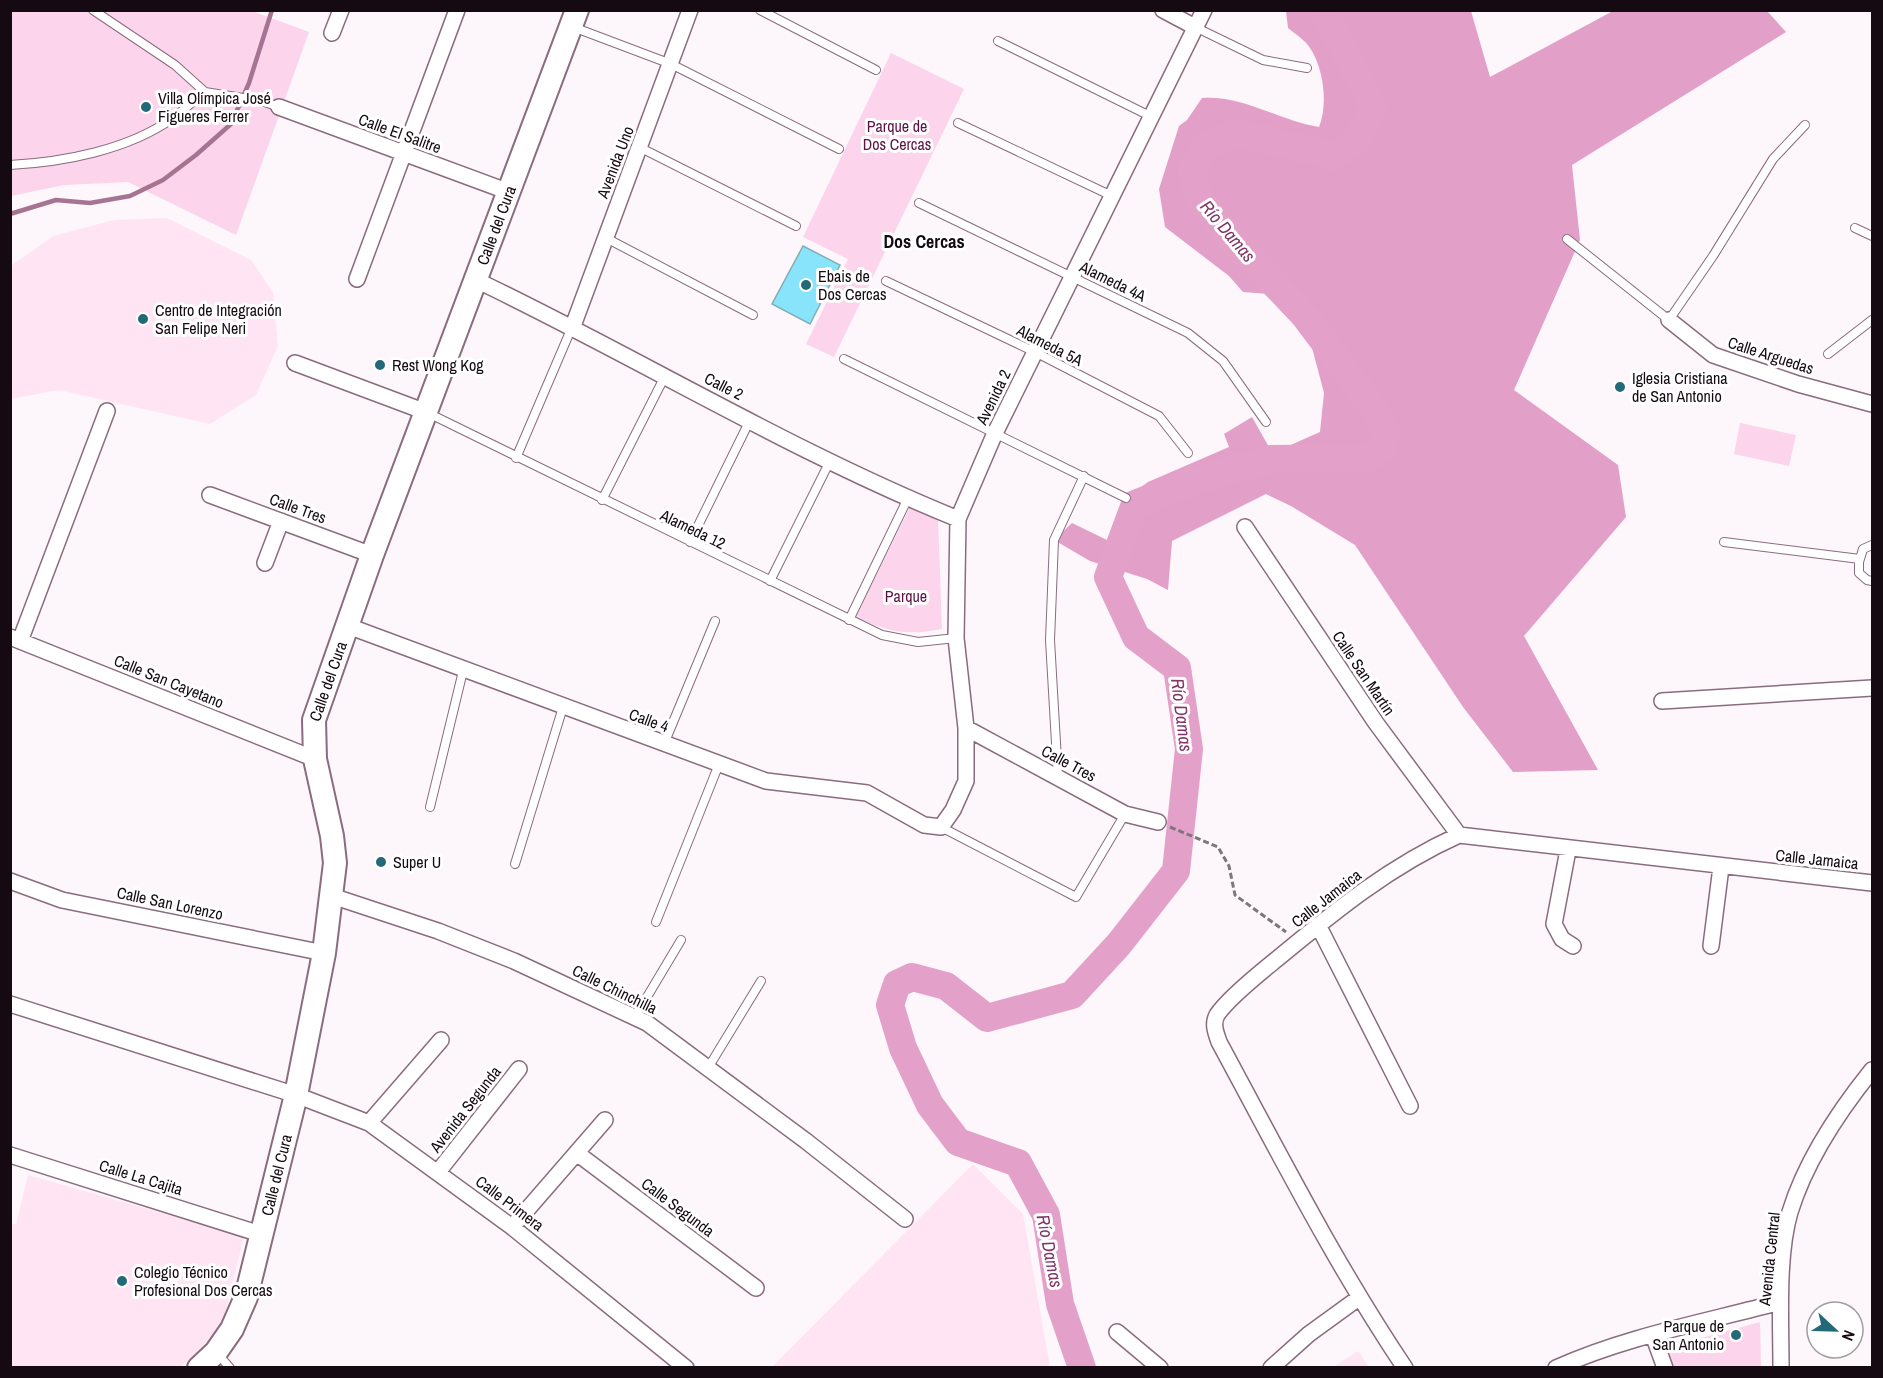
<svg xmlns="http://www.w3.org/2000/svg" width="1883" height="1378" viewBox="0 0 1883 1378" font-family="'Archivo Narrow',sans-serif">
<rect width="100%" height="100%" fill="#fdf6fa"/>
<path fill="#ffe5f4" d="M167 218 251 260 273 292 278 346 256 395 210 424 59 390 11 399V266L53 236 114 220Z
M973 1164 1023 1214 1050 1367H772Z
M28 1175 244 1236 222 1327 181 1367H11L10 1224H16Z
M1358 1351 1369 1367H1333Z"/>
<path fill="#fcd4eb" d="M11 11H252L309 32 236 235 128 182 64 185 11 196Z
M891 53 964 89 834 357 806 344 848 259 803 237Z
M1740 423 1796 435 1789 466 1734 454Z
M911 505 938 517 942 629C907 636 888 632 856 617Z
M1760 1322 1761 1367H1671L1665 1348Z"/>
<path fill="#e2a0c8" d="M1286 11H1471L1490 77 1613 11H1767L1786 32 1572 165 1580 240 1514 390 1618 465 1626 517 1524 636 1598 770 1513 772 1463 707 1355 545 1291 506 1266 494 1172 541 1168 590 1147 579 1090 561 1054 540 1072 523 1107 540 1126 498 1148 482 1229 447 1224 434 1252 417 1269 447H1286L1320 432 1324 393 1309 336 1269 294 1243 292 1229 276 1165 227 1159 189 1179 126 1187 120 1202 98C1243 95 1280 121 1319 127 1328 105 1324 69 1310 48 1305 40 1295 34 1288 28Z"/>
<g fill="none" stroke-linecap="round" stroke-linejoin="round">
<path stroke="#a57492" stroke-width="4.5" d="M10 214 56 200 90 203 130 196 163 180 196 155 231 124 249 83 272 10"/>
<path stroke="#e3a1c9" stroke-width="28" d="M1082 1368 1060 1304 1046 1215 1018 1163 958 1142 930 1105 903 1048 890 1005 897 984 912 977 946 986 987 1018 1072 995 1119 944 1176 871 1189 749 1177 668 1136 637 1108 577 1135 504 1196 480 1271 459 1369 458 1383 448 1386 431 1371 404 1304 315 1225 232 1199 198 1191 169 1206 146 1235 133 1334 156 1359 139 1373 106 1324 10"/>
</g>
<path fill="#88e4fb" stroke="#85adb9" stroke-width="1.5" d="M803 246 840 265 810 324 772 304Z"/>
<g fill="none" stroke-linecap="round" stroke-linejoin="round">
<defs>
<path id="lane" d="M93 10 175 65 205 92 262 101 279 107
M760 10 876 70
M573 27 671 64 839 149
M1195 27 1263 60 1307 68
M998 41 1152 117
M958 123 1112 196
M639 147 796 226
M10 165C64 162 128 150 173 118 184 110 194 100 205 92
M919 203 1188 333 1223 361 1266 422
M1855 228 1872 236
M606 238 753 315
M1567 239 1669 320 1713 256 1773 159 1805 125
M886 281 1035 352 1159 416 1188 453
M1828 354 1872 320
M844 359 1126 498
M428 413 882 635 918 642 956 638
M516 458 572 327
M602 500 665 376
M690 542 750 420
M1724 542 1860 559
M1872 545 1863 549 1859 562V573L1867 580 1872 581
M770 581 830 461
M849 620 908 498
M664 744 715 621
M1058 777 1050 640 1054 540 1084 476
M430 807 463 671
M941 827 1076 897 1125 814
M515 864 563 707
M656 922 719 764
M635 1017 681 940
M708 1068 761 981
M217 1353 230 1368"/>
<path id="street" d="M1163 10 1195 27
M332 33 341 10
M279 107 509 192
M357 279 457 10
M476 280C637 357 792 452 958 519
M1669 320 1713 355 1798 384 1872 404
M573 326 690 10
M295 363 426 412
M210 495 372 555
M1245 527 1376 723 1459 835
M265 563 281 521
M348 626 766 781 867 793 924 825 941 827 953 810 966 781V728L956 638 958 519 995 433 1204 10
M10 637 315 759
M20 641 107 411
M1662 701 1872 688
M966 728 1125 814 1158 822
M1568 850 1554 924 1562 939 1573 946
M10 881 62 900 324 953
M332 896 438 931 514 961 647 1023 806 1141 905 1219
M1318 925 1410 1106
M1711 946 1721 867
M10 1004 296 1095 369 1123 512 1227 686 1368
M369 1123 441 1040
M578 1154 756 1288
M10 1155 260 1234
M438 1172 519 1069
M512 1227 605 1120
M1117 1332 1160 1368
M1653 1335 1665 1368
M1271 1368 1309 1334 1360 1297
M1405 1368C1335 1264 1278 1151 1219 1042 1216 1033 1212 1024 1217 1015 1228 998 1261 972 1277 959 1335 911 1390 866 1459 835L1872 883
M1556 1368C1627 1336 1706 1322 1780 1302
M1781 1368C1781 1321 1777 1256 1790 1212 1806 1160 1839 1111 1872 1070"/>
<g id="secondary">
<path id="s1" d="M199 1368 216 1352 232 1329 246 1297 296 1095 324 953 335 863 332 836 315 759 314 720 372 555 577 10"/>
</g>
</defs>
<use href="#lane" stroke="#8a6c7e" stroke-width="10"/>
<use href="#street" stroke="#8a6c7e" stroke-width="18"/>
<use href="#secondary" stroke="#8a6c7e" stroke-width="26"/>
<path stroke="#7f757b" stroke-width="3" stroke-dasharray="6 3" stroke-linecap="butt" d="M1170 827 1218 847 1229 866 1235 895 1286 932"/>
<use href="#lane" stroke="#fff" stroke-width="8"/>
<use href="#street" stroke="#fff" stroke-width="15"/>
<use href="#secondary" stroke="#fff" stroke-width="22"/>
</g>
<g fill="#246979" stroke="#fff" stroke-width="2">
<circle cx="146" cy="107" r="6"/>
<circle cx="806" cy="285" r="6"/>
<circle cx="143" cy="319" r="6"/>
<circle cx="380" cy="365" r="6"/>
<circle cx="1620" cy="387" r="6"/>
<circle cx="381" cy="862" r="6"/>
<circle cx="122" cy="1281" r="6"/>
<circle cx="1736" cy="1335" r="6"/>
</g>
<g text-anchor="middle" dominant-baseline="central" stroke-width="6" stroke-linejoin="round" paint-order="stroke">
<g font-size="16" fill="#150a11" stroke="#fff" text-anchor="start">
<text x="158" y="98">Villa Olímpica José<tspan x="158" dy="18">Figueres Ferrer</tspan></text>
<text x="818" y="276">Ebais de<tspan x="818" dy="18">Dos Cercas</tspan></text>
<text x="155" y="310">Centro de Integración<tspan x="155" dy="18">San Felipe Neri</tspan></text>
<text x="392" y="365">Rest Wong Kog</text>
<text x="1632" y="378">Iglesia Cristiana<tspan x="1632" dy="18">de San Antonio</tspan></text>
<text x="393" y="862">Super U</text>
<text x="134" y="1272">Colegio Técnico<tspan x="134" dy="18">Profesional Dos Cercas</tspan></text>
<text x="1724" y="1326" text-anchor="end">Parque de<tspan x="1724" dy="18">San Antonio</tspan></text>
</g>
<g font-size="16" fill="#5d1147" stroke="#fff">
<text x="897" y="126">Parque de<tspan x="897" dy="18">Dos Cercas</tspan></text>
<text x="906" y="596">Parque</text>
</g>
<g font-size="16" fill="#150a11" stroke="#fff">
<text transform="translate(400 133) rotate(20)">Calle El Salitre</text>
<text transform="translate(615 162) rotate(-69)">Avenida Uno</text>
<text stroke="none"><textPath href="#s1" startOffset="1202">Calle del Cura</textPath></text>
<text transform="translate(1113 281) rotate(26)">Alameda 4A</text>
<text transform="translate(1050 345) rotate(27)">Alameda 5A</text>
<text transform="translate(1771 355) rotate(18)">Calle Arguedas</text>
<text transform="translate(724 386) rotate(27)">Calle 2</text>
<text transform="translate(993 397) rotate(-64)">Avenida 2</text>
<text transform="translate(298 508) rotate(20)">Calle Tres</text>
<text transform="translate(693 529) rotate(26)">Alameda 12</text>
<text transform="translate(1364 673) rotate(56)">Calle San Martín</text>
<text transform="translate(169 681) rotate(22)">Calle San Cayetano</text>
<text stroke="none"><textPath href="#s1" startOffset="716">Calle del Cura</textPath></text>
<text transform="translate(649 720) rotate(20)">Calle 4</text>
<text transform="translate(1069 763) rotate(28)">Calle Tres</text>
<text transform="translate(1817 859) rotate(6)">Calle Jamaica</text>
<text transform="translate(1326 898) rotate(-38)">Calle Jamaica</text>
<text transform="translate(170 903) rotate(12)">Calle San Lorenzo</text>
<text transform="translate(615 989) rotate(26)">Calle Chinchilla</text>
<text transform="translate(465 1109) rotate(-52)">Avenida Segunda</text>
<text stroke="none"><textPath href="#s1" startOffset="212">Calle del Cura</textPath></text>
<text transform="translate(141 1177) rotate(17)">Calle La Cajita</text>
<text transform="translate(510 1203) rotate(37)">Calle Primera</text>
<text transform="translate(678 1207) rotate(37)">Calle Segunda</text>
<text transform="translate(1769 1259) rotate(-84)">Avenida Central</text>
</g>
<g font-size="18" font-style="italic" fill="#823568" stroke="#fff">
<text transform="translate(1228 231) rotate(50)">Río Damas</text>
<text transform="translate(1182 715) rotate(83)">Río Damas</text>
<text transform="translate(1050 1251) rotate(79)">Río Damas</text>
</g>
<g font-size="18" font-weight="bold" fill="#150a11" stroke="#fff">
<text x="924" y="241">Dos Cercas</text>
</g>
</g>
<rect width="1883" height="1378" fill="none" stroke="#150a11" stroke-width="24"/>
<g transform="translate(1835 1330) rotate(112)"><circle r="28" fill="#ffffff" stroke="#a19da0" stroke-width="1.5"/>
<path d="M0-4.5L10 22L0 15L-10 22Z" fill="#246979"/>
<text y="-9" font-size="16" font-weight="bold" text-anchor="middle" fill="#150a11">N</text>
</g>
</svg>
